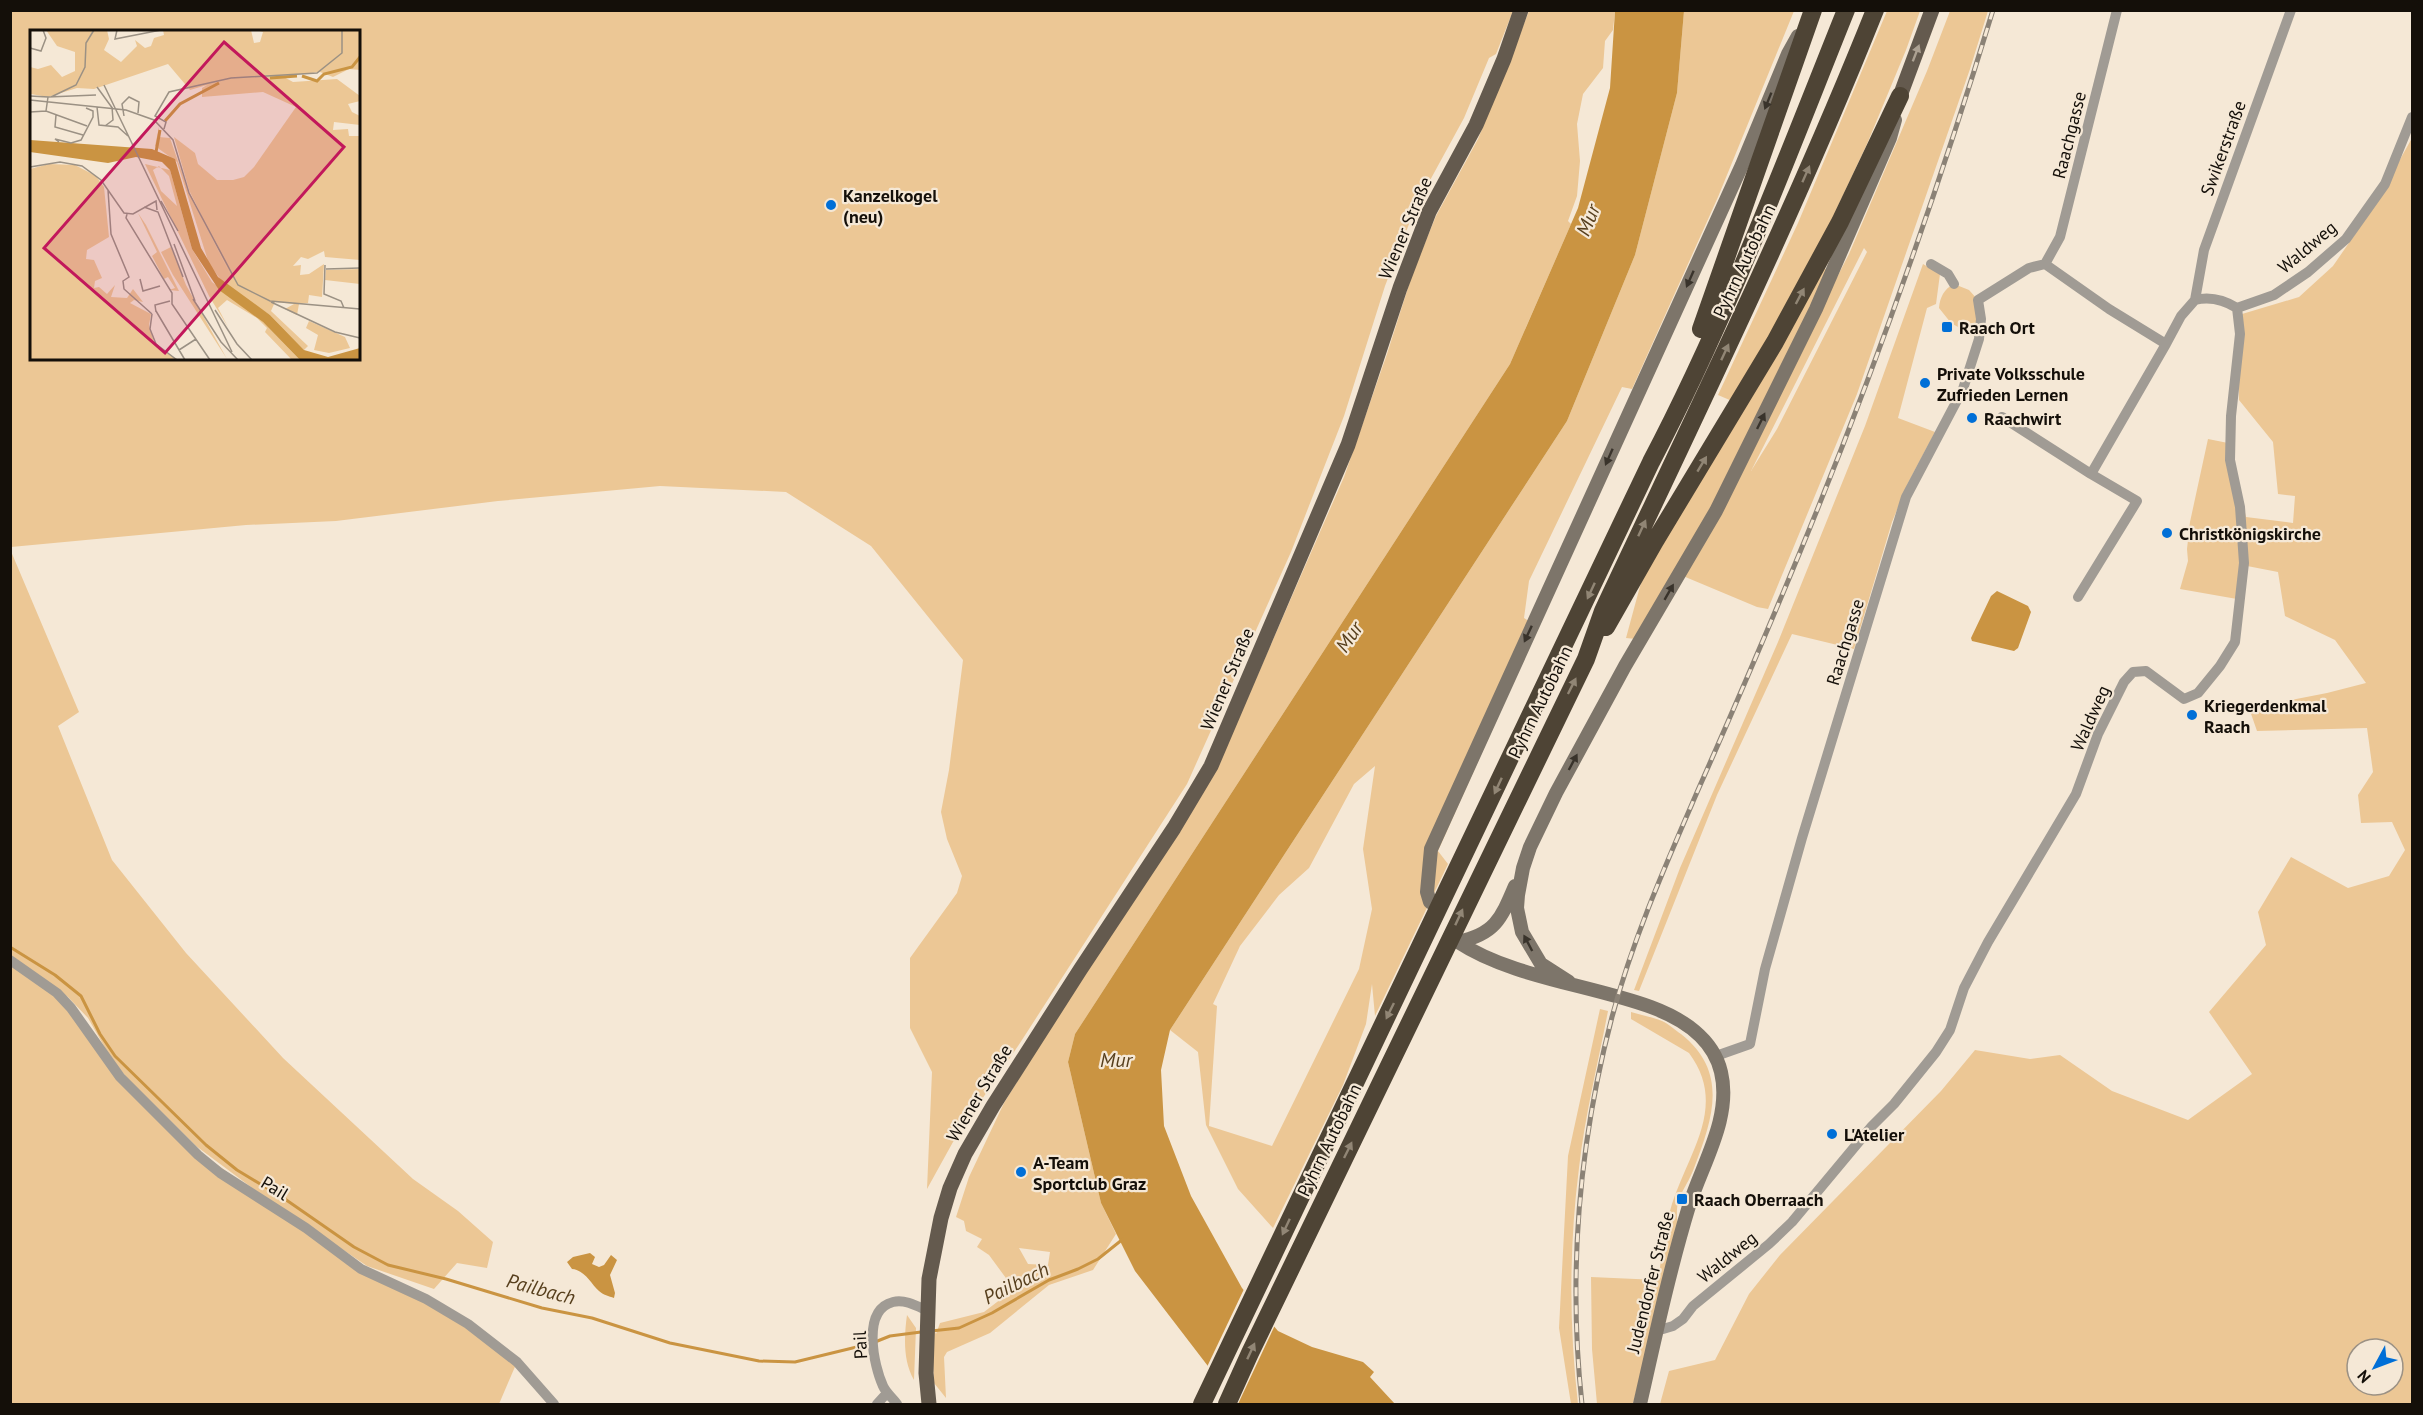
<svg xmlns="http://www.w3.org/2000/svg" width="2423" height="1415" viewBox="0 0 2423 1415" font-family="'PT Sans',sans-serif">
<rect width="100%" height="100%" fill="#f5e8d6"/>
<path fill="#ecc795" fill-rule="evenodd" d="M11 11H1513L1496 54 1489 58 1464 118 1416 206 1385 286 1344 416 1291 552 1187 784 1020 1043 953 1142 927 1189 932 1072 910 1028V958L957 893 962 876 947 839 941 812 949 770 963 660 871 546 786 492 660 486 498 501 336 521 246 525 11 547ZM32 32H358V358H32Z
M1529 11H1615L1613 30 1605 41 1603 68 1583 94 1577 124 1580 161 1577 196 1568 221 1571 224 1510 364 1075 1034 1068 1062 1101 1203 1116 1234 1093 1270 1049 1285 990 1333 947 1352 944 1357 946 1398 934 1383 931 1322 936 1334 940 1323 984 1312 1014 1289 989 1255 977 1247 982 1239 966 1231 964 1221 956 1217 969 1177 1004 1103 1231 736 1344 477 1387 354 1413 272 1436 216 1478 139ZM1019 1248 1050 1252 1048 1265 1028 1264Z
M1684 11H1794L1718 197 1632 389 1622 387 1529 581 1524 618 1538 627 1438 851 1448 864 1375 1016 1372 984 1366 1024 1343 1085 1273 1228 1238 1189 1206 1125 1198 1052 1170 1030 1567 421 1635 255 1677 93ZM1375 766 1363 849 1372 909 1359 969 1272 1146 1209 1126 1217 1006 1213 1004 1240 946 1279 895 1309 868 1354 784Z
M1887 11H1920L1906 50 1867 144 1816 253 1732 401 1718 395 1798 223Z
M1950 11H1988L1970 69 1857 394 1768 609 1757 607 1683 576 1849 254 1927 71ZM1864 248 1867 252 1777 429 1751 471Z
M2412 138V1404H1660L1669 1371 1715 1360 1749 1294 1780 1255 1941 1091 1975 1050 2030 1059 2060 1055 2112 1091 2188 1120 2252 1074 2209 1012 2266 945 2258 912 2291 857 2348 888 2389 876 2405 850 2392 822 2361 823 2358 795 2373 772 2367 728 2257 731 2249 708 2327 693 2366 683 2335 640 2285 616 2278 572 2242 565 2237 599 2180 589 2188 561 2187 549 2190 522 2208 439 2233 444V463L2246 517 2293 523 2295 496 2278 494 2273 442 2239 400 2238 334 2242 314 2299 297 2333 266 2373 208ZM2357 1349H2393V1385H2357Z
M1923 264 1940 274 1936 304 1927 308 1898 418 1935 432 1908 483 1892 522 1854 649 1792 634 1717 795 1639 991 1634 990 1680 868 1778 642 1865 426Z
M1823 268 1829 270 1723 486 1636 639 1626 638 1642 579Z
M1954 284 1969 290 1978 300 1979 339 1951 323 1939 308C1940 297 1944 289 1954 284Z
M10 549 79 712 58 726 112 860 186 953 283 1058 413 1179 458 1211 493 1242 487 1268 457 1263 434 1289 367 1266 255 1190 196 1146 116 1067 88 1018 68 997 11 955Z
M10 960 38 978 89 1033 174 1133 338 1253 426 1299 517 1362 499 1404H11Z
M1600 1009 1608 1011C1598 1063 1585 1115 1579 1168 1569 1246 1569 1326 1578 1404H1571L1559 1328 1568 1156Z
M1631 1012C1641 1015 1652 1017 1662 1021 1669 1024 1675 1030 1681 1034 1729 1072 1713 1118 1694 1168 1686 1190 1673 1198 1678 1224L1633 1404H1597L1592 1349 1591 1277 1658 1280C1662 1257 1664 1233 1670 1211 1685 1156 1730 1108 1689 1053L1631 1019Z
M907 1315 916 1328 914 1380C903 1361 904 1337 907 1315Z"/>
<path fill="#ca9442" d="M1615 11H1684L1677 93 1635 255 1567 421 1170 1030 1161 1070 1164 1126 1191 1196 1242 1288 1278 1331 1312 1347 1363 1362 1374 1372 1370 1377 1395 1404H1237L1135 1271 1101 1203 1068 1062 1075 1034 1510 364 1578 208 1610 88Z
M1997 591 2028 606 2031 612 2018 648 2014 651 1972 641 1971 638 1991 596Z
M590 1253 595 1257 592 1264 599 1267 604 1265 611 1255 617 1260 610 1275 615 1293 614 1298C609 1296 603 1295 599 1291 591 1284 585 1270 572 1269L567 1262 573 1257Z"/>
<path fill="#f5e8d6" d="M1245 1287 1276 1323 1238 1404H1234L1206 1369Z"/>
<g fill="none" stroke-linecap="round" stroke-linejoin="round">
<path stroke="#ca9442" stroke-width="3" d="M10 947 55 975 81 996 100 1034 115 1056 206 1145 237 1170 282 1197 354 1247 388 1265 446 1279 542 1308 592 1318 670 1343 759 1361 795 1362 869 1344
M931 1331 959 1328 992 1313 1049 1280 1078 1269 1098 1259 1123 1239
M875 1342 890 1336 921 1332"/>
<path stroke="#a09b94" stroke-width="10" d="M1931 264 1948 274 1954 284
M2045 264 2060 237 2117 10
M2195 300C2211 296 2224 300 2237 308
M2237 308 2274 295 2308 272 2346 239 2385 184 2412 117
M2002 417 2091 474 2137 501 2078 597
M2091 474 2166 344
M10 960 57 993 71 1008 120 1077 198 1155 220 1173 306 1228 361 1269 426 1299 468 1324 517 1362 554 1404
M1716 1056 1750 1044 1765 969 1802 838 1906 497 1963 389 1979 339 1981 319 1978 300 2029 268 2045 264 2109 309 2166 344 2181 316 2195 300 2204 250 2291 10
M1657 1328 1663 1329 1673 1326 1683 1319 1693 1306 1769 1244 1792 1222 1872 1126 1894 1104 1936 1052 1950 1030 1964 988 1988 942 2076 794 2098 734 2124 682 2133 672 2146 671 2184 699 2198 693 2220 666 2235 642 2244 563 2240 507 2230 460 2231 416 2240 334 2237 308
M877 1404 887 1393
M897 1404C893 1398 886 1393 883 1386 874 1366 861 1310 893 1302 905 1299 917 1306 928 1311"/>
<path stroke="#7d756a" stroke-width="14" d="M1430 902 1427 892 1431 849 1742 165 1788 54 1798 36
M1458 942C1511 977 1591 985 1651 1007 1681 1018 1713 1038 1721 1072 1732 1118 1702 1164 1689 1206 1669 1272 1655 1338 1640 1404
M1458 942C1495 934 1501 919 1515 886
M1569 982 1541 964 1522 932 1517 908 1518 895 1523 868 1530 847 1556 793 1625 666 1716 511 1816 309 1890 138 1895 120"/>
<path stroke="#645a4e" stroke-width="15" d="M1900 96 1932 10
M929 1404 926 1373 929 1279 941 1218 950 1188 965 1154 993 1106 1080 970 1174 828 1211 766 1348 445 1400 288 1429 212 1476 125 1504 59 1521 10"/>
<path stroke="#4e4435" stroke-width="18" d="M1701 329 1813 10
M1606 627 1655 541 1775 342 1840 222 1900 96
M1202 1404 1651 462C1727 317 1785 162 1846 10
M1227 1404 1250 1353 1586 659 1603 611C1696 413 1793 215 1875 10"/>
<defs>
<path id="rail" d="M1582 1404C1568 1275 1579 1143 1612 1017 1633 938 1666 864 1698 790 1733 711 1767 632 1800 552 1873 375 1937 194 1993 10"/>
</defs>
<use href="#rail" stroke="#8b8276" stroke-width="5"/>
<use href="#rail" stroke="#f5e8d6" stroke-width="3" stroke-dasharray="9" stroke-linecap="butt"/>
</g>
<defs><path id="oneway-solid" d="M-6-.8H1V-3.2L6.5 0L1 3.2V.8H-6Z" transform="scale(1.5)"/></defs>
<use fill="#aca192" href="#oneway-solid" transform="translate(1916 53) rotate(-69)"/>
<g fill="#39332b">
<use href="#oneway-solid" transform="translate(1768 101) rotate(112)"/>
<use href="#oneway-solid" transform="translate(1690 279) rotate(114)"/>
<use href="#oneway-solid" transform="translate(1761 421) rotate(-64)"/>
<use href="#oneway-solid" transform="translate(1609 457) rotate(114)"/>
<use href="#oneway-solid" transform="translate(1669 592) rotate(-60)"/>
<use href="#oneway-solid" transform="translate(1528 634) rotate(115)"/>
<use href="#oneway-solid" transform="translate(1573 762) rotate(-62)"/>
<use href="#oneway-solid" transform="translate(1528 943) rotate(-118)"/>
</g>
<g fill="#918675">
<use href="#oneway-solid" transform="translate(1806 174) rotate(-66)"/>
<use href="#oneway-solid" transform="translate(1800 296) rotate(-62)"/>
<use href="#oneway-solid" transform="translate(1725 352) rotate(-65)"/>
<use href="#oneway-solid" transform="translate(1702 464) rotate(-59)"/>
<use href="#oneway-solid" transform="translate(1642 528) rotate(-65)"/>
<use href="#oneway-solid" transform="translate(1591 591) rotate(115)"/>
<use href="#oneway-solid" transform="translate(1572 686) rotate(-63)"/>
<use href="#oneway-solid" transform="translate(1498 786) rotate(115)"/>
<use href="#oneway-solid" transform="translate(1459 917) rotate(-65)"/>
<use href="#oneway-solid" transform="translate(1390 1011) rotate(116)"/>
<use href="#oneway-solid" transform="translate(1348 1150) rotate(-64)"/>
<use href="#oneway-solid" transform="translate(1286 1227) rotate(115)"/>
<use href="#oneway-solid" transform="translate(1251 1351) rotate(-65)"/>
</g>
<g fill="#006fd7" stroke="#f5e8d6" stroke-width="2">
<circle cx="831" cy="205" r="6"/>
<rect x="1941" y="321" width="12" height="12" rx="3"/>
<circle cx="1925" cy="383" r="6"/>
<circle cx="1972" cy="418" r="6"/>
<circle cx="2167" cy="533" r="6"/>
<circle cx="2192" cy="715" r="6"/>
<circle cx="1832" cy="1134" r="6"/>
<circle cx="1021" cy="1172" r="6"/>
<rect x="1676" y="1193" width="12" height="12" rx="3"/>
</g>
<g text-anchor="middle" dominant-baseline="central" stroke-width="4.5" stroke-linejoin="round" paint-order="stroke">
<g font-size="18" fill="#140f09" stroke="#f5e8d6">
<text transform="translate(2069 135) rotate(-76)">Raachgasse</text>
<text transform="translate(2223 148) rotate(-70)">Swikerstraße</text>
<text transform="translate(1405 228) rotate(-67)">Wiener Straße</text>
<text transform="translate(2307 247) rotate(-40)">Waldweg</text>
<text transform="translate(1744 261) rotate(-65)">Pyhrn Autobahn</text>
<text transform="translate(1845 642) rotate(-73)">Raachgasse</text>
<text transform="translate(1227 679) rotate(-67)">Wiener Straße</text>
<text transform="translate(1540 702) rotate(-64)">Pyhrn Autobahn</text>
<text transform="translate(2090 718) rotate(-66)">Waldweg</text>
<text transform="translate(979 1093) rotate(-59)">Wiener Straße</text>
<text transform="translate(1329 1140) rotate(-64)">Pyhrn Autobahn</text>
<text transform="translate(275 1188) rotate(31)">Pail</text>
<text transform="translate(1727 1257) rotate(-39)">Waldweg</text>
<text transform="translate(1650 1282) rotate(-76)">Judendorfer Straße</text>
<text transform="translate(860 1345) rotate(-93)">Pail</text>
</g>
<g font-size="18" font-weight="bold" fill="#140f09" stroke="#f5e8d6" text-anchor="start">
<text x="843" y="195">Kanzelkogel<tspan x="843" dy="21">(neu)</tspan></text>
<text x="1959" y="327">Raach Ort</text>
<text x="1937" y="373">Private Volksschule<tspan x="1937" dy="21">Zufrieden Lernen</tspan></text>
<text x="1984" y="418">Raachwirt</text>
<text x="2179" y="533">Christkönigskirche</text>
<text x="2204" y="705">Kriegerdenkmal<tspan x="2204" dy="21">Raach</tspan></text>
<text x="1844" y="1134">L'Atelier</text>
<text x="1033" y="1162">A-Team<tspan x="1033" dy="21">Sportclub Graz</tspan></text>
<text x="1694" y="1199">Raach Oberraach</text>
</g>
<g font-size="20" font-style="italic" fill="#573f1d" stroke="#f5e8d6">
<text transform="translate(1588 220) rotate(-68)">Mur</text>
<text transform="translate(1349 637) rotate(-56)">Mur</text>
<text x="1116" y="1060">Mur</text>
<text transform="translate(1016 1283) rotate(-26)">Pailbach</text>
<text transform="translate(541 1289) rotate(15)">Pailbach</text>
</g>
</g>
<g transform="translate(30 30)">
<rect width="330" height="330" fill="#f5e8d6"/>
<path d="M16 0H77L79 9 74 20 91 32 107 16 105 10 115 18 121 16 124 8 134 5 133 0H221L224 13 230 12 233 2 226 0H330V40L319 39 303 47 290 42 252 46 263 52 307 49 330 66V71L318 74 322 82 330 86V95L304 92 303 100 318 99 319 106H330V230L295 227 294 221 278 229 271 227 263 236 271 235 270 245 279 244 294 234 292 267 279 265 278 273 269 274 267 285 255 279 264 274 245 272 241 281 278 316 274 320 240 285 194 254 179 234 147 132 125 116 129 97V107L140 108 157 157 202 248 159 160 144 107 165 123 168 134 187 150H203L214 147 224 137 266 77 233 62 172 67V58L177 55 160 60 138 34 64 59 47 58 18 67 1 64 0 37 8 39 21 35 32 47 45 41V22L27 16ZM19 134 45 135 66 146 74 157 79 207 57 220 56 229 64 230 72 248 65 251 64 258 69 257 77 264 85 255 81 267 97 268 103 259 113 272 104 270 100 273 121 284 119 295 125 316 149 330H0V139ZM115 134 140 140 162 219 182 252 233 292 270 330H262L235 302 237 298 227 288 197 270 188 278 198 297 179 266ZM129 136 139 146 147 176 131 161 123 140ZM108 183 116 195 149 261 139 260 145 258 138 247 134 249 122 226 127 222ZM141 217 156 255 197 329 143 245 131 222ZM330 239V254L295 250 296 240ZM279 291 315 307 320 318 299 323 284 320 288 305 276 298Z" fill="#ecc795" fill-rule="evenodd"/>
<path d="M0 110 122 119 145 129 171 218 188 247 240 285 274 320 298 327 330 318V330H270L233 292 189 260 162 219 140 140 132 132 106 127 78 133 0 122Z" fill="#ca9442"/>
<path fill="none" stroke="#ca9442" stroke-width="3" d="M272 46 287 51 294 44 322 37 330 27M240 48 267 46M135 91 150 74 189 53M126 122 130 100"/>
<path fill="none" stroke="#9b9184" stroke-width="1.5" d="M87 0 85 9 131 0M0 18 11 21 16 8 13 0M74 55 202 322M67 57 83 79M0 66 18 67 16 81M18 67 66 65M21 67 46 55 55 37 56 13 64 0M0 70 96 80 124 90 143 110 159 163 208 255 240 271 330 279M67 77 69 95 88 97 98 106M0 82 16 81 57 96M26 85 25 97 53 105M94 86 92 74 99 67 109 72 108 83M75 96 83 90 82 77M134 99 136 92 125 86 139 62 201 48 287 43 312 23V0M29 112 25 109 41 113 51 110 63 87V81L56 78M0 137 30 132 52 136 71 150 94 183 103 184 126 171 127 180M78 160 81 204 99 247 93 251 94 259 122 284M131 171 148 201M114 177 128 182 153 247M97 184 96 188 142 263V274L180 330M144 214 165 271M295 235 294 264 311 271 314 278M296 239 330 238M110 249 113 261 130 256M163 269 191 312 208 330M241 272 305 302 330 308M185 280 207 314 222 330M126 281 155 330M126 282 125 275 140 271M122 284 120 299 126 314 147 330M149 320 166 309"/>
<path fill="#c2185b" fill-opacity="0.15" stroke="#c2185b" stroke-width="3" d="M194 12 314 117 135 323 14 218Z"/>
<rect width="330" height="330" fill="none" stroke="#140f09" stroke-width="3"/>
</g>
<rect width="2423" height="1415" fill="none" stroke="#140f09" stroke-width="24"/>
<g transform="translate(2375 1367) rotate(229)"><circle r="28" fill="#f5e8d6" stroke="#9b9184" stroke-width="1.5"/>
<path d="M0-4.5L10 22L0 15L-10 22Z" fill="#006fd7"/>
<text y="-9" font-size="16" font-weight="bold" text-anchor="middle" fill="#140f09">N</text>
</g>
</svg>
